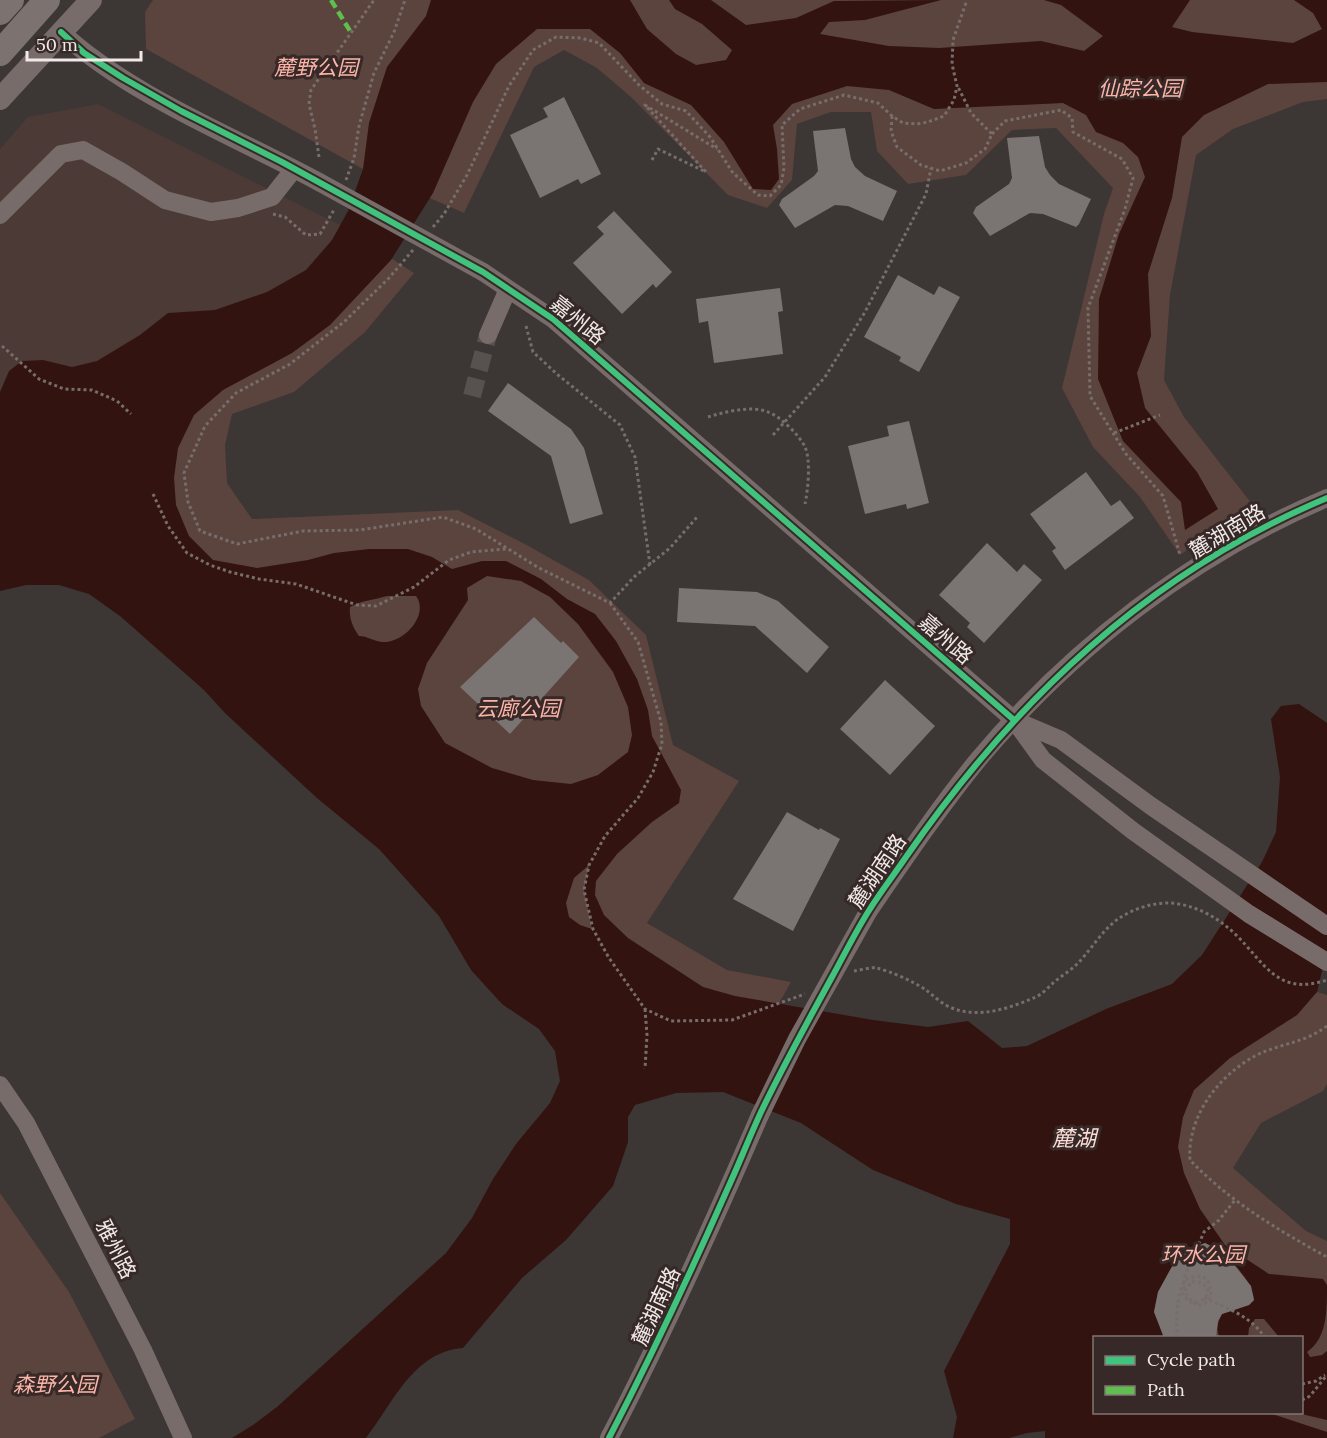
<svg xmlns="http://www.w3.org/2000/svg" width="1327" height="1438" viewBox="0 0 1327 1438" font-family="Lora,'Noto Sans SC',serif">
<rect width="100%" height="100%" fill="#3c3634"/>
<path fill="#4c3a37" d="M98 104 340 225 332 240 306 270 267 292 215 310 168 313 140 335 97 361 72 367 43 360 9 371 0 392V149L28 117Z"/>
<path fill="#5b433e" d="M153 0H1327V99L1303 102 1233 129 1196 155 1170 295 1164 380 1184 417 1252 504 1180 555 1140 497 1093 447 1062 388 1104 214 1113 188 1056 128 1012 130 966 175 908 184 877 151 871 112H831L797 124 792 180 767 208 728 195 631 97 597 68 564 50 534 67 464 213 363 169 146 49 145 12Z
M340 225 414 273 365 332 294 392 232 414 225 445 227 483 252 519 458 510 523 543 589 580 646 635 673 745 739 781 647 923 727 970 791 982 743 1067 666 1062 0 392 9 371 22 361 43 360 72 367 97 361 140 335 168 313 215 310 267 292 306 270 332 240Z
M1317 992 1327 995V1084L1323 1091 1261 1123 1233 1168 1306 1231 1327 1241V1438L1209 1413 1302 1412V1338L1130 1337 1187 1050Z
M0 1193 69 1292 135 1419 99 1438H0Z"/>
<path fill="#32130f" fill-rule="evenodd" d="M431 0H630L647 29 676 54 696 65 726 60 732 50 702 24 675 9 669 0H711L746 25 796 18 834 1 941 0 865 20 829 22 820 34 889 46 939 48 1041 41 1084 51 1103 36 1061 5 1044 0H1190L1172 27 1192 32 1293 43 1322 29 1313 13 1294 0H1327V82L1268 84 1204 115 1182 137 1172 198 1148 274 1151 336 1137 373 1145 408 1197 472 1218 509 1185 530 1181 502 1123 441 1098 379 1099 299 1119 234 1145 177 1138 157 1123 143 1096 132 1086 115 1063 103 934 109 889 90 847 86 792 104 773 125 777 149 779 179 771 190 753 189 724 142 691 105 644 83 620 53 590 29H537L496 64 473 102 433 193 391 260 330 325 292 353 223 390 194 415 178 448 174 478 176 505 189 536 213 560 257 568 308 560 334 553 369 549H408L432 557 452 569 482 561H506L541 579 567 599 595 614 616 641 637 679 648 710 652 736 681 790 679 803 652 822 617 854 596 881 595 895 604 915 628 938 703 987 735 996 873 1020 928 1027 968 1021 1002 1048 1027 1046 1106 1009 1172 984 1202 955 1262 862 1276 832 1280 777 1271 719 1281 706 1299 704 1327 723V962L1322 971 1317 992 1297 1015 1230 1058 1194 1090 1183 1117 1178 1147 1184 1173 1200 1209 1225 1245 1269 1274 1323 1279 1327 1285C1327 1312 1327 1338 1307 1352L1310 1357 1322 1355 1327 1351V1420L1297 1413 1302 1412V1338L1279 1337 1264 1319H1255L1249 1328 1248 1337H1220C1215 1330 1218 1322 1222 1314L1249 1305 1254 1300C1252 1278 1225 1252 1205 1243L1190 1249 1175 1261 1158 1292 1154 1312 1165 1337 1094 1338V1412L1269 1413 1327 1432V1438H1045V1431L1027 1433 1009 1438H953L957 1417 944 1371 1010 1244V1219L956 1204 873 1170 801 1123 723 1092 676 1093 635 1105 628 1117V1142L613 1186 566 1240 522 1278 463 1348C413 1352 394 1402 366 1438H232L253 1425 277 1407 446 1253 472 1218 493 1179 516 1144 550 1103 560 1081 555 1051 539 1029 502 1004 471 970 439 916 379 849 317 798 225 713 204 690 120 616 89 594 59 585H26L0 591V392L9 371 22 361 43 360 72 367 97 361 140 335 168 313 215 310 267 292 306 270 332 240 348 211 363 169 369 123 387 67 426 16ZM487 576 521 581 550 597 578 624 613 672 628 707 632 735 628 752 598 775 571 784 533 780 492 768 445 743 421 706 418 689 427 663 468 600 467 588ZM387 596H416C430 615 403 644 382 642 374 641 367 636 359 636 352 626 349 618 350 607 362 600 374 600 387 596ZM589 865 584 890 592 929 580 925 569 917 566 903 574 878Z"/>
<path fill="#7a7472" d="M564 97 601 174 581 184 578 179 540 198 510 135 548 117 543 108Z
M845 128 851 159 855 167 865 176 897 191 883 221 848 206 835 205 795 228 779 205 782 199 814 176 818 171 813 131Z
M1039 136 1045 167 1050 175 1059 184 1091 199 1079 224 1076 227 1043 214 1030 213 990 236 973 213 976 207 1009 184 1012 178 1007 138Z
M614 211 672 272 656 288 653 284 622 314 573 263 604 234 597 227Z
M898 275 934 295 939 286 960 297 919 372 899 361 901 357 864 337Z
M780 288 783 311 778 312 783 354 714 363 708 321 699 323 696 299Z
M508 383 571 429 584 448 603 514 570 524 551 456 488 411Z
M909 421 929 503 907 509 906 504 865 514 848 446 889 436 887 426Z
M1086 472 1111 506 1120 500 1134 518 1065 570 1052 551 1056 548 1030 514Z
M987 543 1017 572 1024 564 1042 580 984 643 967 627 970 623 939 595Z
M679 588 757 592 778 601 829 647 807 673 755 626 677 622Z
M534 617 561 643 563 641 579 657 510 734 460 687Z
M885 680 935 726 890 775 840 729Z
M787 812 819 830 820 828 840 839 793 931 733 899Z
M1205 1243 1215 1248 1228 1257 1251 1286 1254 1300 1249 1305 1222 1314 1218 1321 1216 1338H1164L1154 1312 1158 1292 1175 1261 1190 1249Z"/>
<g fill="none" stroke-linecap="round" stroke-linejoin="round">
<path stroke="#57514f" stroke-width="18" stroke-dasharray="18 9" stroke-linecap="butt" d="M472 396 488 335"/>
<path stroke="#776d6b" stroke-width="3" stroke-dasharray="3 3" stroke-linecap="butt" d="M892 116 891 131 897 147 921 165 940 171 966 163 985 149 992 134 971 113 958 87
M992 134 1005 121 1061 110 1072 118 1073 132 1122 159 1133 178 1125 209 1088 308 1090 396 1126 454 1163 496 1180 555
M319 157 315 129 309 104 311 90 374 0
M652 160 658 149 706 172 645 105 717 149
M346 180 354 158 359 126 374 73 394 32 405 0
M273 214 285 217 306 235 320 234 335 208
M433 227 444 214 467 175 509 86 533 50 556 37 581 38 599 43 639 85 662 104 686 111 710 137 733 173 758 195 770 196 781 185 784 168 782 125 800 109 844 95 878 103 892 116 903 123 917 124 928 122 944 116 954 100 957 86 952 64 953 40 967 0
M413 250 389 278 345 321 290 364 236 393 205 426 184 473 188 502 200 531 237 544 303 531 360 530 443 517 476 529 539 568 610 603 634 577 670 548 697 517
M526 326 533 352 558 375 620 425 635 457 650 565
M2 346 39 379 64 389 92 390 117 401 131 414
M708 417C724 412 752 405 768 412 780 416 800 436 805 447 811 460 808 490 805 504
M1114 433 1160 415
M773 435 825 377 865 312 926 194 931 168
M153 494 168 526 187 553 210 565 230 572 259 579 296 584 357 605 376 606 414 587 449 560 471 552 507 549
M610 603 638 642 661 722 662 744 653 772 638 798 605 836 589 865 584 890 593 929 609 958 645 1009 671 1021 732 1020 805 994
M854 971C861 970 870 967 876 968 891 971 914 982 926 990 934 996 943 1005 952 1008 980 1019 1010 1008 1036 997 1042 994 1048 988 1053 983 1060 977 1068 972 1075 966 1090 952 1101 931 1118 919 1134 908 1159 900 1179 904 1200 908 1218 918 1234 933 1264 961 1276 997 1327 980
M645 1009 647 1035 645 1069
M1327 1026C1303 1044 1280 1043 1255 1056 1218 1076 1187 1117 1190 1160 1229 1201 1278 1230 1327 1257
M1192 1282C1201 1280 1214 1288 1205 1298 1204 1299 1196 1303 1194 1303L1188 1301 1183 1294 1185 1275 1204 1232 1219 1220 1235 1200
M1204 1298C1227 1308 1251 1316 1265 1338
M1302 1384 1316 1381 1325 1375
M1302 1400 1310 1396 1327 1375"/>
<path stroke="#786c6a" stroke-width="18" d="M61 32C132 97 234 136 319 182
M0 215 61 154 83 150 122 172 165 200 211 212 238 208 272 197 294 169
M483 272 553 319 1014 720
M488 335 508 289
M868 912C903 861 938 809 977 761 1071 648 1192 555 1327 498
M1327 926 1151 806 1061 740 1014 720 1043 760 1133 831 1249 914 1327 962
M0 1085 26 1123 143 1350 183 1438
M609 1438C664 1333 713 1224 760 1115"/>
<path stroke="#786c6a" stroke-width="22" d="M0 99 91 0"/>
<path stroke="#7c7270" stroke-width="26" d="M0 12 11 0
M0 53 47 0"/>
<path stroke="#776d6b" stroke-width="3" stroke-dasharray="3 3" stroke-linecap="butt" d="M1178 1338C1175 1327 1177 1290 1185 1281 1189 1276 1196 1277 1202 1276L1210 1283 1211 1297 1205 1303 1197 1306 1188 1297 1185 1290 1192 1282"/>
<path stroke="#786c6a" stroke-width="18" d="M319 182 483 272
M760 1115 797 1039 868 912"/>
<path stroke="#5fbe4e" stroke-width="4.5" stroke-dasharray="9 4.5" stroke-linecap="butt" d="M331 0 350 31"/>
<defs>
<path id="cycleway" d="M61 32 84 53 123 78 181 111 282 162 483 272 553 319 1014 720
M609 1438C651 1357 690 1274 727 1190 739 1164 749 1138 761 1112 783 1066 808 1021 832 977 844 955 855 933 868 912 879 894 893 876 906 857 1015 700 1148 573 1327 498"/>
</defs>
<use href="#cycleway" stroke="#362927" stroke-width="10"/>
<use href="#cycleway" stroke="#40c37c" stroke-width="6"/>
</g>
<g text-anchor="middle" dominant-baseline="central" stroke-width="6" stroke-linejoin="round" paint-order="stroke">
<g font-size="21" font-style="italic" fill="#fbb4a7" stroke="#362927">
<text x="316" y="67">麓野公园</text>
<text x="1140" y="88">仙踪公园</text>
<text x="518" y="708">云廊公园</text>
<text x="1203" y="1254">环水公园</text>
<text x="55" y="1384">森野公园</text>
</g>
<g font-size="21" fill="#f1e9e7" stroke="#362927">
<text transform="translate(578 320) rotate(39)">嘉州路</text>
<text transform="translate(1227 531) rotate(-31)">麓湖南路</text>
<text transform="translate(946 639) rotate(41)">嘉州路</text>
<text transform="translate(877 871) rotate(-56)">麓湖南路</text>
<text transform="translate(116 1249) rotate(63)">雅州路</text>
<text transform="translate(656 1306) rotate(-65)">麓湖南路</text>
</g>
<g font-size="22" font-style="italic" fill="#fadcd7" stroke="#362927">
<text x="1074" y="1138">麓湖</text>
</g>
</g>
<rect x="1093" y="1336" width="210" height="78" fill="#362927" stroke="#817674" stroke-width="1.5"/>
<rect x="1105" y="1356" width="30" height="9" fill="#40c37c" stroke="#817674" stroke-width="1.5"/>
<text x="1147" y="1366" font-size="18" fill="#f1e9e7">Cycle path</text>
<rect x="1105" y="1386" width="30" height="9" fill="#5fbe4e" stroke="#817674" stroke-width="1.5"/>
<text x="1147" y="1396" font-size="18" fill="#f1e9e7">Path</text>
<path d="M27 51v9h114v-9" fill="none" stroke="#f1e9e7" stroke-width="3"/>
<text x="36" y="51" font-size="18" fill="#f1e9e7" stroke="#362927" stroke-width="4.5" paint-order="stroke">50 m</text>
</svg>
